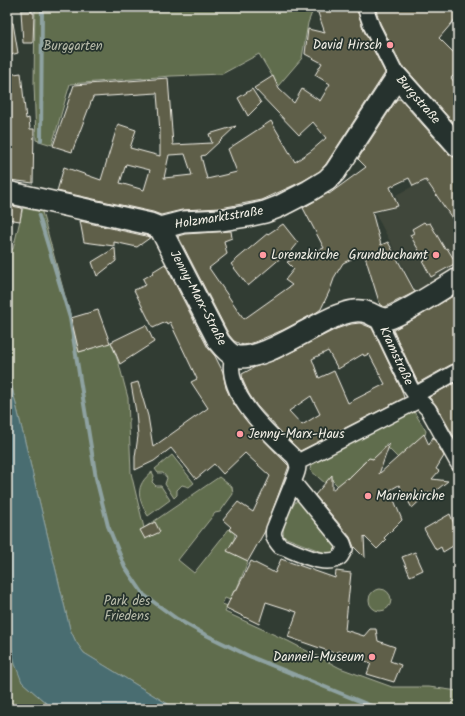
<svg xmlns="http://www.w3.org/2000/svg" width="465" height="716" viewBox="0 0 465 716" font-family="Kalam,sans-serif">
<rect width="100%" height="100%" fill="#313c33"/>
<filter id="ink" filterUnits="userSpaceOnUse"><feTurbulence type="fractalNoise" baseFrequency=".025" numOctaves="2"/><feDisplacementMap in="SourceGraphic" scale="8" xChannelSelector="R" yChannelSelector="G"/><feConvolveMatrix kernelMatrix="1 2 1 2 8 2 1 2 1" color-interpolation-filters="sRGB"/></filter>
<g filter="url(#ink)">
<path fill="#3f463a" d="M458 162V270L417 293 375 213 399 206 396 195Z"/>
<path fill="#606d4e" stroke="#aaaf9b" d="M35 7H314L308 23 302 58 278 86 259 54 222 74 171 76 70 84 52 145 36 140 34 83Z
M23 208 42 212 71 318 79 352 111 342 119 364 128 398 131 473 144 528 219 477 232 487 233 494 220 512 215 513 178 560 194 573 229 529 235 534 234 539 228 551 248 561 236 591H234L230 600 225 598 222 604 228 606 225 612 288 641 340 668 392 687H429L458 691V709H176L84 653 76 642 70 629 7 367V250L13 249Z
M413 410 426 431 425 435 400 460 388 448 389 445 387 443C384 451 376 458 368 461L367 460 362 464 363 466 338 486 332 480V477H330V480L326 484 310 470 311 465 313 463Z
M172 455 194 483 189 487 182 485 177 490V495L174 498 165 484 167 478 163 473H158L155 469Z
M152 472 154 476 152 482 156 486H161L170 500 148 516C138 499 134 486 152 472Z
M298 499 339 549 332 553H325L284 537C280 528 292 505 298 499Z
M369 600a11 11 0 1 1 22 0a11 11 0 1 1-22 0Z
M7 626 22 682 53 709H7Z"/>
<path fill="#4a6d71" stroke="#8ea2a1" d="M7 367 70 629 76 642 84 653 176 709H53L22 682 15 664 7 626Z"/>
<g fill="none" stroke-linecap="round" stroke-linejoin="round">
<path stroke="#8ea2a1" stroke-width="4" d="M41 140 42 7
M39 216 70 318 96 478 108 526 125 567 144 595 177 619 204 634 249 656 379 709"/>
</g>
<path fill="#5f5f4a" stroke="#f4f1e8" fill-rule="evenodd" d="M316 7H356L364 31 385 73 326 164 320 171 303 181 262 200 221 208 182 210 161 215 153 212 57 191 64 167 101 180 118 124 136 130 130 148 160 156V132L157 93 93 97 72 152 53 146 74 85 168 78 173 145 212 143 209 134 236 126 205 155 201 156 207 179 237 172 228 149 271 121 295 162 311 151 326 138 313 122 299 135 254 88 273 76 279 89 294 103 302 89 320 101 330 84 315 75 322 63 305 54 308 29 325 33ZM185 154 192 175 164 178 169 155ZM126 164 150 170 144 190 120 183Z
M375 7H458V16L439 38 458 57V71L451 78 458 86V128L406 69 402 66 380 23Z
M21 11H32V13H34L33 43H23Z
M7 23H13L18 53 7 56Z
M21 73 26 119 29 118 30 129H34L33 183 10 180 7 177V75Z
M252 89 261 103 248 116 238 98Z
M397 99H400L449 154 454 157 458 158V227L426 180 413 186 409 178 390 187 398 206 372 212 381 245 388 242 415 292 385 307 380 305 364 253 343 263 335 276 330 290 321 309 317 312 283 330 255 342 244 345 240 344 234 341 229 335 178 236 185 234 231 231 232 238 224 241 227 254 209 268 244 319 292 285 285 280 294 269 287 262 324 248 303 208 328 193 329 194 366 167 358 159Z
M7 205 22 208 20 221 7 219Z
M80 221 146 236 151 237 137 247 114 242V246L84 242Z
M424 222 426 224 430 223 442 244 445 249 447 248 456 263 431 277 423 262 425 261 410 235 414 233 412 229Z
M283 224 298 243 285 259 283 256 248 286 231 264 268 233V234Z
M115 248 116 261 97 276 92 262Z
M165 264 208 348 215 356 223 372 226 388 233 403 254 430 289 466 265 531 248 561 227 551 237 535 229 529 231 527 223 520 238 502 253 512 270 476 245 453 223 474 214 464 196 479 171 448 154 461 135 470V457L138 436 136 412 131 384 138 382 148 416 153 447 208 408 191 382 197 379 170 322 167 324 166 322 153 328 134 290 146 285 143 279 153 273 152 272Z
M458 293V362L454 363 418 383 393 330 416 318Z
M98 310 110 343 79 352 71 318Z
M360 323 372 328 402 391 404 398 300 451 279 430 257 406 249 394 243 381 242 374 255 367 278 359 336 329 351 324ZM328 351 338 369 363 354 364 356 369 354 385 384 348 403 334 371 319 378 312 359ZM311 396 320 414 302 425 289 411Z
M146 325 154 342 120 364 111 342Z
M458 381V444L436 405 429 397Z
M424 434 429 445 433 437 444 456 436 469 439 471 432 479 448 481 434 492 428 493 412 508 399 485 390 490 402 520 384 538 386 540 377 549 364 536 365 558 354 547 350 537 315 495 332 475V490L347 478 348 479 369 458 373 459 390 443 379 474Z
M450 514 458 534V543L443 552 441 547 436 550 424 529Z
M155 522 160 532 145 539 140 530Z
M415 552 423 570 410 576 402 557Z
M281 559 335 578 336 571 351 573 345 630 364 636 370 629H376L378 641 395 647 390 661 401 665 394 682 367 674 371 663 338 651 337 654 288 637 297 612 266 602 259 624 226 608 234 591H236L251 561 275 573Z"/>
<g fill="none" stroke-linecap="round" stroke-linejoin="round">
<defs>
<path id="street" d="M365 7 372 27 397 77
M377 318 410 387 419 400 428 409 458 463
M233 355C222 394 269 433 294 457 301 467 297 472 293 482L343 543 345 549C343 551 342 555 340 557 326 569 295 551 280 546 275 540 272 536 274 529L293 482
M415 395 458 371
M298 462 419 400"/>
<path id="secondary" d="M7 192 150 224 160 228 183 222 222 220 247 216 265 212 278 207 309 191 327 180 335 172 397 77 458 146
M160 228 219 342C223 347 228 353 234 356 261 364 315 322 342 314 350 311 360 309 369 313 374 315 379 319 386 319 397 318 445 287 458 279"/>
</defs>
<use href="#street" stroke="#f4f1e8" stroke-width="18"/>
<use href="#secondary" stroke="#f4f1e8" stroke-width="24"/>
<use href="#street" stroke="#26332d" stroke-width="15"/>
<use href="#secondary" stroke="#26332d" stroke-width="21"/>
</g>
</g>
<g fill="#ff9aa2" stroke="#26332d" stroke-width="1.5">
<circle cx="390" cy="45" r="4"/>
<circle cx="263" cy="255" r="4"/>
<circle cx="436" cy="255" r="4"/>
<circle cx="240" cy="434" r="4"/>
<circle cx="368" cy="496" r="4"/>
<circle cx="372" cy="657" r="4"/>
</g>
<g text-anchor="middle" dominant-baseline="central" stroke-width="3.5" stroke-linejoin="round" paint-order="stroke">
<g font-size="13" fill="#f4f1e8" stroke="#26332d" text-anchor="end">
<text x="382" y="45">David Hirsch</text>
<text x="271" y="255" text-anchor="start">Lorenzkirche</text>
<text x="428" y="255">Grundbuchamt</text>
<text x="248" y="434" text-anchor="start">Jenny-Marx-Haus</text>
<text x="376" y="496" text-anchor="start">Marienkirche</text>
<text x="364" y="657">Danneil-Museum</text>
</g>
<g font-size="13" fill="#b9bcaa" stroke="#26332d">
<text x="73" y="46">Burggarten</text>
<text x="127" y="601">Park des<tspan x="127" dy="15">Friedens</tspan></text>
</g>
<g font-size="13" fill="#f4f1e8" stroke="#26332d">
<text transform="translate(418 100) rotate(49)">Burgstraße</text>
<text transform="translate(219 218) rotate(-9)">Holzmarktstraße</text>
<text transform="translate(198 298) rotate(62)">Jenny-Marx-Straße</text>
<text transform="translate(396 356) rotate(65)">Kramstraße</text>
</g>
</g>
<rect width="465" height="716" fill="none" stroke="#26332d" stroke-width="24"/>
<rect x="12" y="12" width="441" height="692" fill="none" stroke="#f4f1e8" stroke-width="1.5" filter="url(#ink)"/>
</svg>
